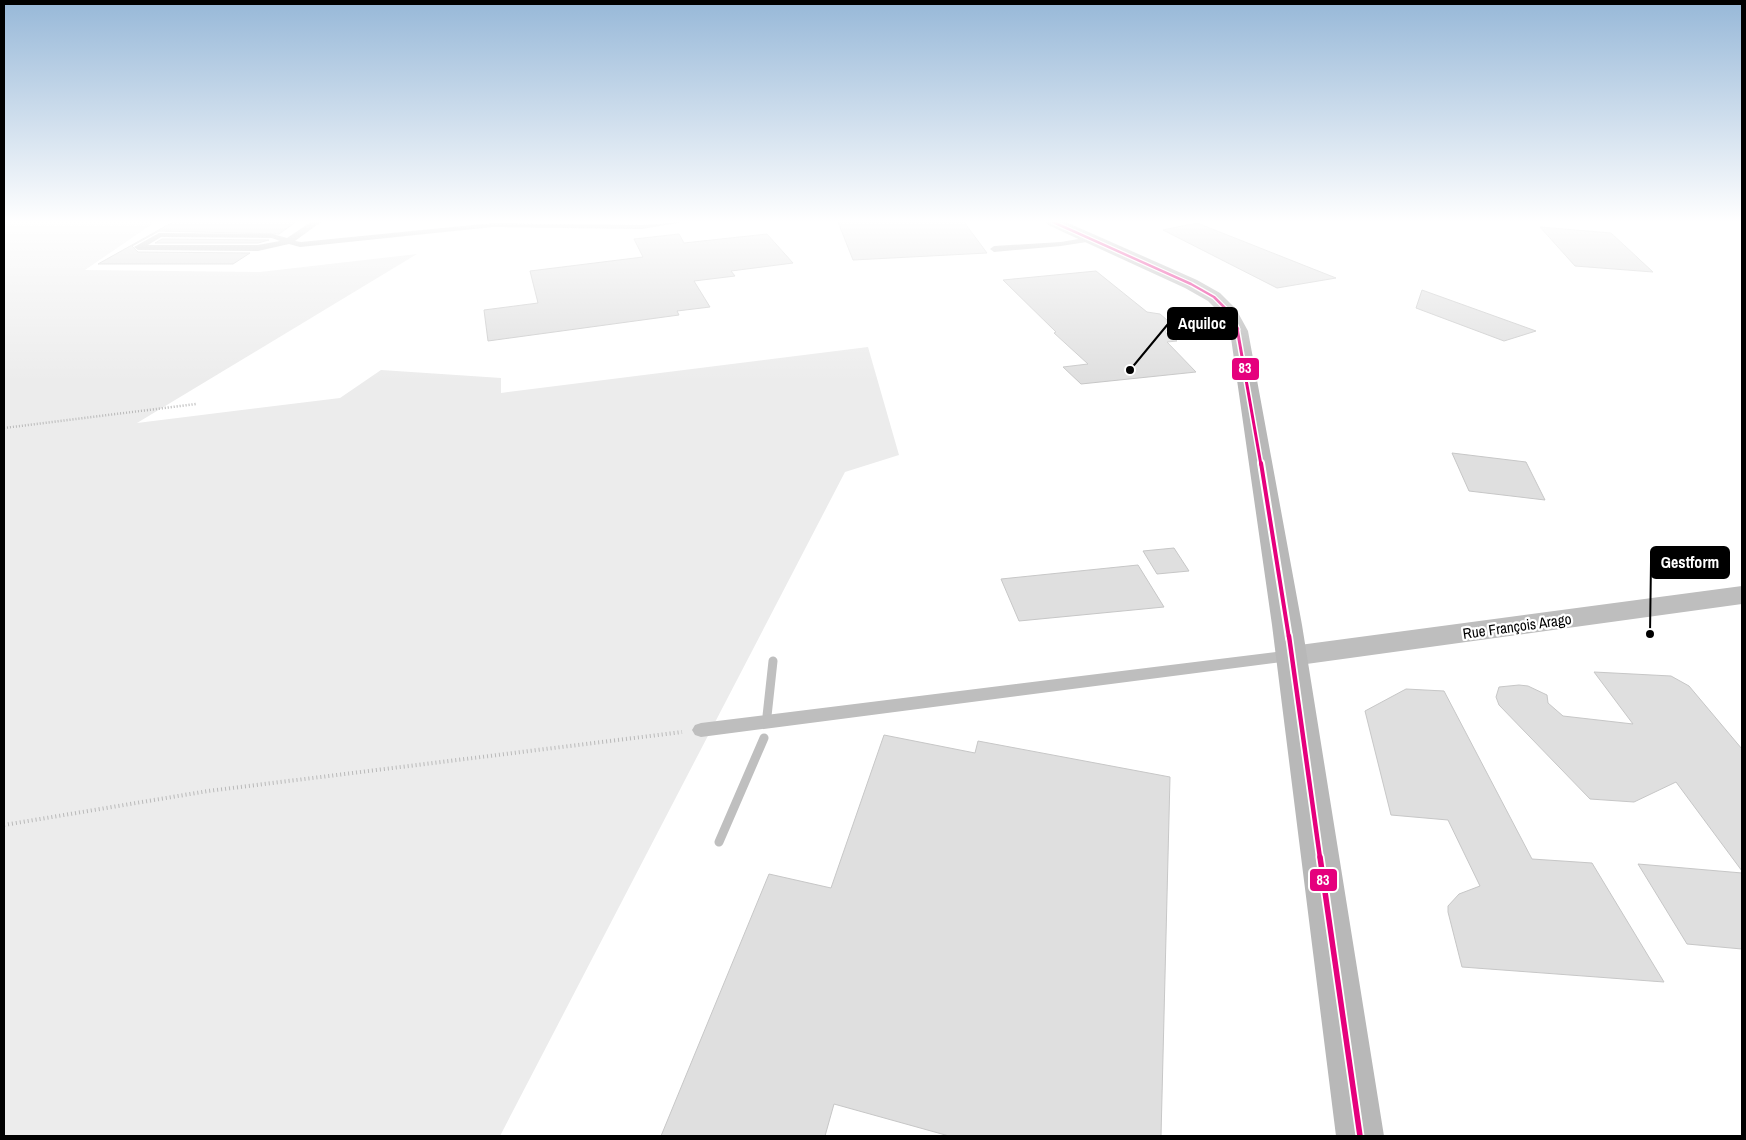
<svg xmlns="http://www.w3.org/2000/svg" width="1746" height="1140" viewBox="0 0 1746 1140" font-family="'Archivo Narrow',sans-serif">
<rect width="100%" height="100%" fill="#fff"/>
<path fill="#ececec" d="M4 222H155L85 270 260 272 417 254 137 423 340 398 381 370 501 378V393L868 347 899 455 845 472 500 1136H4Z"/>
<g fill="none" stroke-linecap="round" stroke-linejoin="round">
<path stroke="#bfbfbf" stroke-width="9" d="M767 716 773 661
M719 842 764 738"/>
</g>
<path fill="#dfdfdf" stroke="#c7c7c7" d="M173 222H296L279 234 159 231 132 246 138 252 250 253 233 264H98Z
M838 222H964L987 253 853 260Z
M1197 223 1336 278 1277 288 1163 230Z
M1540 227 1611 233 1653 272 1575 266Z
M679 234 684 243 767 234 793 263 731 271 735 276 694 281 710 307 677 311 679 315 488 341 484 310 538 303 530 271 643 257 634 239Z
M162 239 269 240 258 243H155Z
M1096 271 1147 312 1160 314 1173 325 1165 332 1177 341 1167 342 1196 372 1081 384 1063 367 1088 364 1054 333 1056 332 1003 280Z
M1422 290 1536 331 1504 341 1416 308Z
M1452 453 1526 462 1545 500 1469 491Z
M1174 548 1189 571 1157 574 1143 551Z
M1138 565 1164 607 1019 621 1001 579Z
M1594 672 1671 676 1689 686 1742 749V871L1676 782 1634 802 1590 799 1499 705 1496 697 1499 687 1519 685 1528 686 1547 695 1548 703 1563 716 1633 724Z
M1406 689 1444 691 1532 859 1592 863 1664 982 1462 967 1448 912V906L1459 894 1480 886 1448 820 1391 815 1365 711Z
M884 735 975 753 978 741 1170 777 1161 1136H949L834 1104 825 1136H661L769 874 831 888Z
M1638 864 1742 873V949L1687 944Z"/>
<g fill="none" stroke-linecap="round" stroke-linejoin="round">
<path stroke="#b9b9b9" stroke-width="2.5" stroke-dasharray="1 2" stroke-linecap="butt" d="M4 428 196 404"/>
<path stroke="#b9b9b9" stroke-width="4" stroke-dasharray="1 3" stroke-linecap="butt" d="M4 825 208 791 682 732"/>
<path fill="#bebebe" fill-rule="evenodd" d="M311 222H321L295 241 301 242 493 223 642 225 684 222 642 229 493 227 300 247 289 244 258 251 138 250 134 247 159 233 273 234 287 238ZM161 237 272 238 280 241 258 245H148Z
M1090 237H1093V241L1061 246 994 252 990 249 994 246 1061 242Z
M1292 650 1298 652 1300 656 1298 660 701 737 695 735 692 730 695 725 701 723Z"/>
<path fill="#bebebe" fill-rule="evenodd" d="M1742 586V604L1292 666 1281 663 1277 656 1281 649 1292 646Z"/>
<path fill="#b8b8b8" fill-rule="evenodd" d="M1046 222H1066L1197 280 1220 293 1236 309 1248 331 1302 625 1384 1136H1336L1272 625 1230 331 1222 315 1208 301 1185 288 1048 225Z"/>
<defs>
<path id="bus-1-far4" d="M1053 222 1191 284 1214 297 1230 313 1238 329"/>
<path id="bus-1-far3" d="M1237 328 1261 465"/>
<path id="bus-1-far2" d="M1261 463 1289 638"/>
<path id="bus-1-far1" d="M1289 636 1320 858"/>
<path id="bus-1" d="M1320 857 1360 1136"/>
</defs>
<use href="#bus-1-far4" stroke="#fff" stroke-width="5"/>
<use href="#bus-1-far3" stroke="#fff" stroke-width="6"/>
<use href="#bus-1-far2" stroke="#fff" stroke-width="8"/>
<use href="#bus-1-far1" stroke="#fff" stroke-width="8"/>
<use href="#bus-1" stroke="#fff" stroke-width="9"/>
<use href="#bus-1-far4" stroke="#e5007d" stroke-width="2.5"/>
<use href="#bus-1-far3" stroke="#e5007d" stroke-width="3"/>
<use href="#bus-1-far2" stroke="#e5007d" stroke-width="4"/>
<use href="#bus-1-far1" stroke="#e5007d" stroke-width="4.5"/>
<use href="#bus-1" stroke="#e5007d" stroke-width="5.5"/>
</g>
<linearGradient id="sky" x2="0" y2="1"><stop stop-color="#97b8d8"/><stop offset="0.58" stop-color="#fff"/><stop offset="1" stop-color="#fff" stop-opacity="0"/></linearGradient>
<rect width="1746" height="382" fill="url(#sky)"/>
<g text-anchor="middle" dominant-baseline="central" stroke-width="4.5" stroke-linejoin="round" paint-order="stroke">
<g font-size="15" fill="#000" stroke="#fff">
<text transform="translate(1517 626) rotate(-8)">Rue François Arago</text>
</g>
</g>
<path fill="none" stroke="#000" stroke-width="2" d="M1130 370L1168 324M1650 634L1651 562"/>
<g fill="#000" stroke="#fff" stroke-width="2">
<circle cx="1130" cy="370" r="5"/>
<circle cx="1650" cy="634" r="5"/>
</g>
<g fill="#000" stroke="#000" stroke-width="2">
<rect x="1168" y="308" width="69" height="31" rx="5"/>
<rect x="1651" y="547" width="78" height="31" rx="5"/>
</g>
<g font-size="16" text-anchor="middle" font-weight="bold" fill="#fff">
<text x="1202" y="329">Aquiloc</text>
<text x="1690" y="568">Gestform</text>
</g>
<g stroke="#fff" stroke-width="2">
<rect x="1231" y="357" width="29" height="24" rx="5" fill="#e5007d"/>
<rect x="1309" y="868" width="29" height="24" rx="5" fill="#e5007d"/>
</g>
<g font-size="14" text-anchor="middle" font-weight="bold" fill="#fff">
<text x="1245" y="373">83</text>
<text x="1323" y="885">83</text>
</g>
<rect width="1746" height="1140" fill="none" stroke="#000000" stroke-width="10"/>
</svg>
